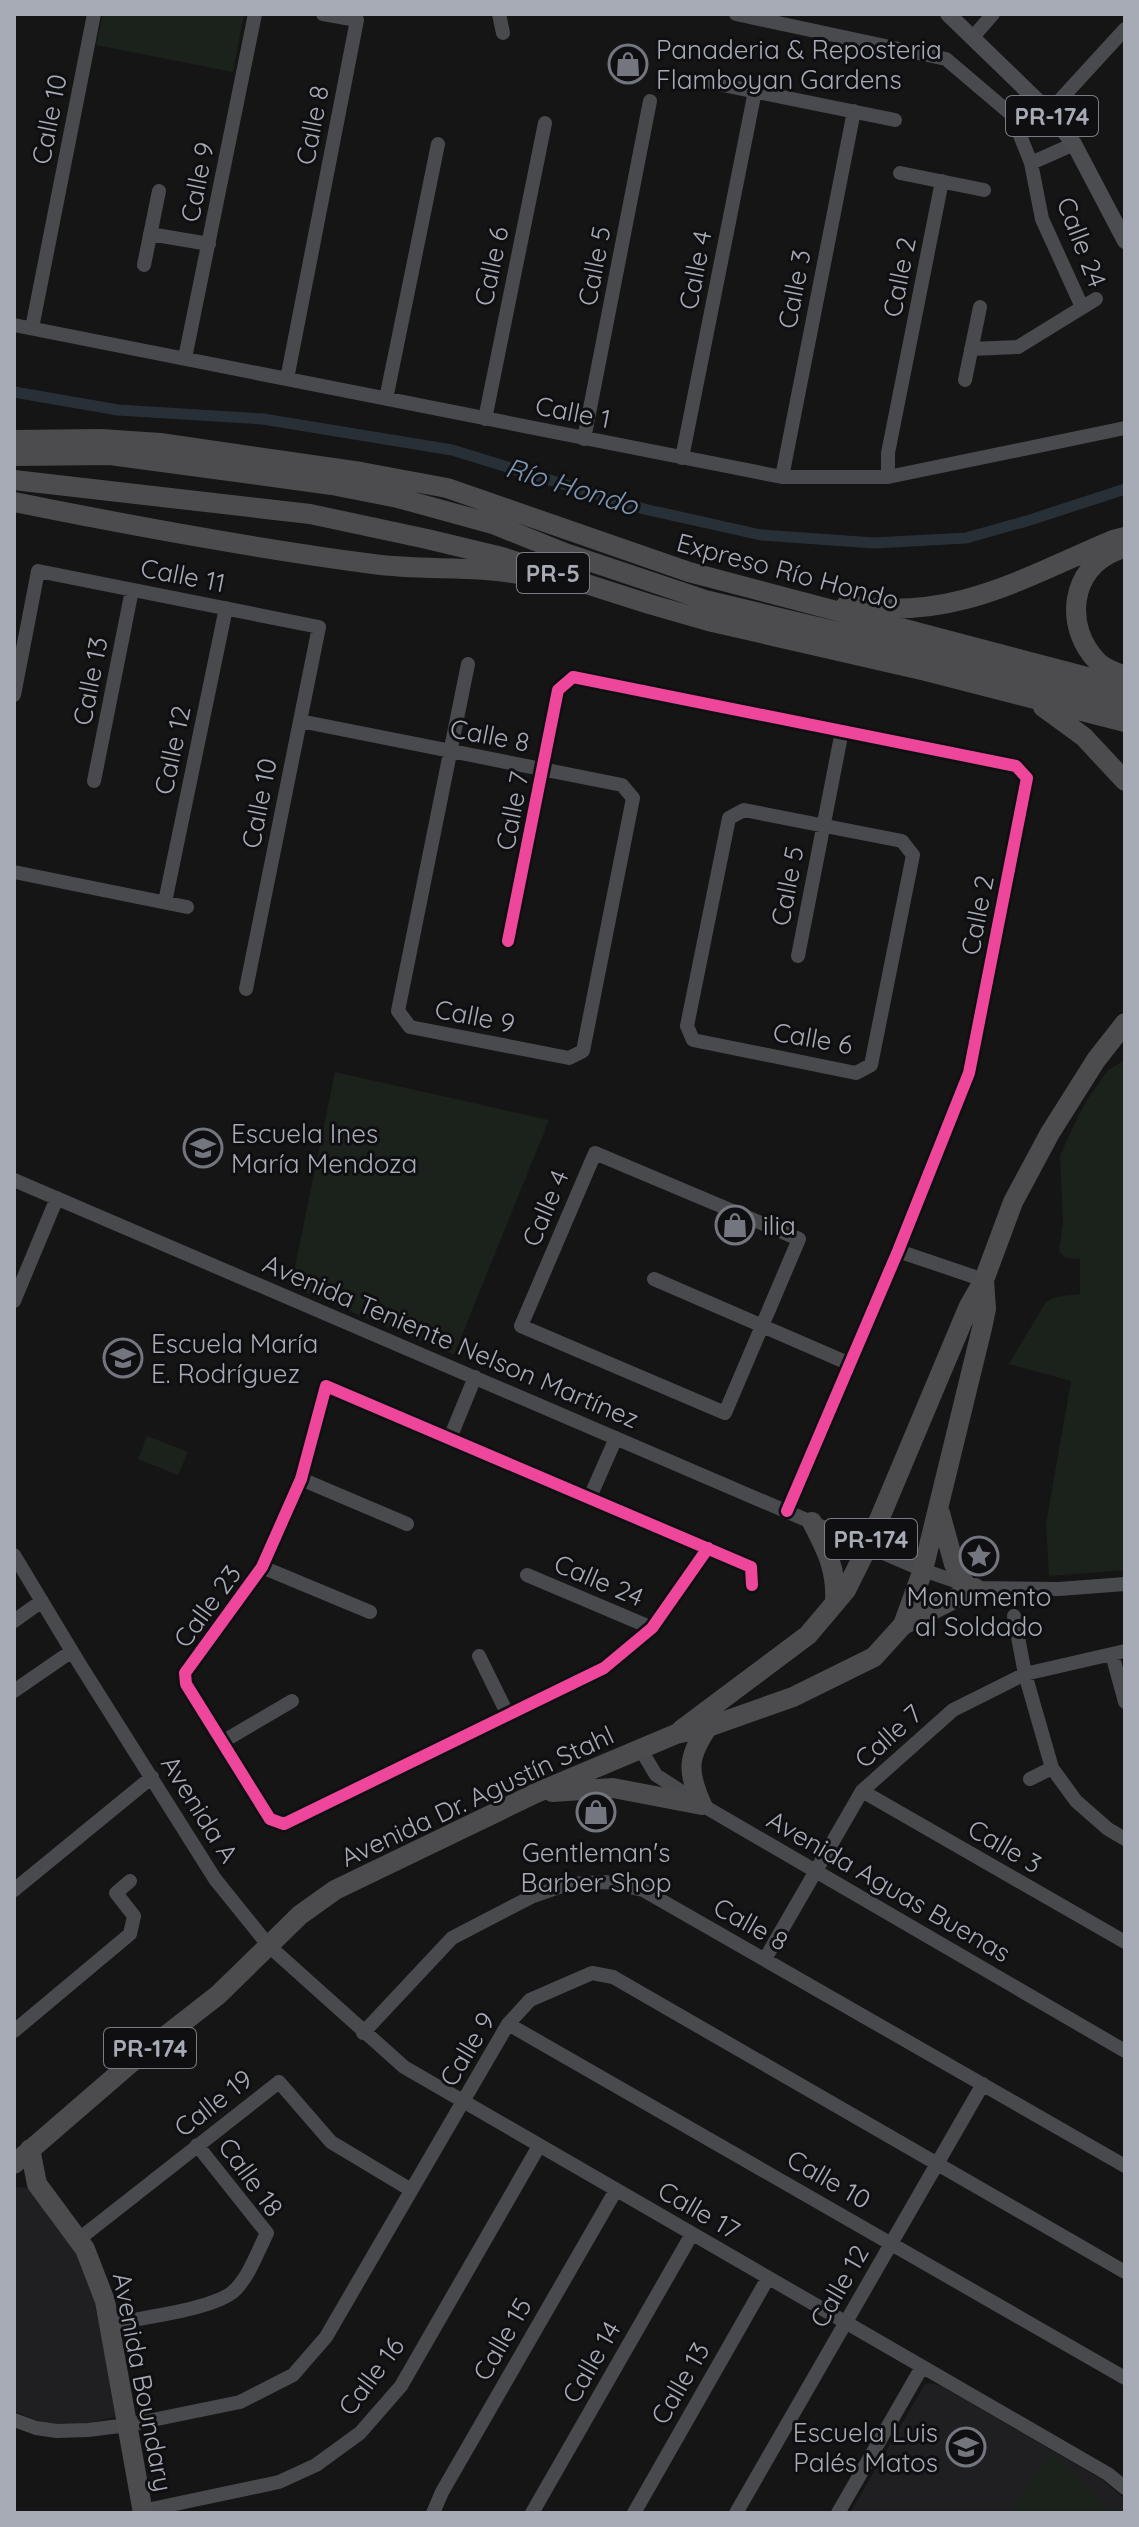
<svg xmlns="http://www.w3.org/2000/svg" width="1139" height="2527" viewBox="0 0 1139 2527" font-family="Quicksand,sans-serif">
<rect width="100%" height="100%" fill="#151515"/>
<path fill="#1f1f21" d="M14 2187 33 2188 77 2250 97 2294 119 2416 78 2425 50 2426 14 2411Z
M930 2383 941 2386 1101 2479 1125 2499V2513H850L925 2384Z"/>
<path fill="#1b221c" d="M103 14H244L233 72 96 45Z
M1125 1060V1570L1049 1576 1046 1524 1071 1381 1009 1364 1046 1302 1055 1297 1080 1294V1259L1066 1258 1059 1252 1063 1223 1060 1156 1078 1116 1089 1097 1108 1070Z
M335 1072 549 1120 454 1355 291 1286Z
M147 1436 188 1452 178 1475 138 1459Z
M1050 2451 1111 2513H1011L1015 2503Z"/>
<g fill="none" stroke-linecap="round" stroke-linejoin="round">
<path stroke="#283037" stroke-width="11" d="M14 392 118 410 263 419 452 450 644 509 761 535 874 543 966 538 1030 520 1125 489"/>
<path stroke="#494a4e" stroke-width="14" d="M499 14 503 33
M736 14 946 59 1012 115 1031 163 1042 219 1082 307
M973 37 993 14
M713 83 895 120
M1049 112 1125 29
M1031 163 1074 144
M900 173 984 190
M150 234 209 244
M144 265 159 191
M14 325 782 477H888L1125 428
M32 328 94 14
M971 349 1018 347 1096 299
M185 358 255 14
M287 379 357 20 323 14
M965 380 980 307
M386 399 438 144
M485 419 545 123
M584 439 650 101
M682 458 755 91
M782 477 854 111
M888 477V453L942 181
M14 695 38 571 319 627 246 989
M300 721 622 785 633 798 583 1051 569 1058 410 1027 398 1011 468 664
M94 781 132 590
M744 810 902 841 913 855 871 1065 856 1073 693 1040 687 1026 729 818Z
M14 872 187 907
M165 902 226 608
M508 941 558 690 573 677 1016 766 1027 778 969 1073 898 1251 787 1511
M798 956 842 731
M595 1153 799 1239 725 1413 521 1326Z
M14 1180 923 1570 975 1588 1059 1589 1125 1584
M898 1251 984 1280
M654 1279 850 1364
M14 1301 57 1198
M450 1438 475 1377
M301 1479 407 1524
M590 1497 616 1438
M708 1548 652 1628 604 1668 284 1824 270 1819 186 1684 185 1673 262 1567 301 1479 326 1386 751 1567 752 1585
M14 1555 79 1663 215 1879 269 1946 404 2067 1108 2474 1125 2488
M262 1567 370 1612
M527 1575 652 1628
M1014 1616 1025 1674 1052 1768 1076 1801 1108 1829 1125 1839
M14 1621 42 1601
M1112 1654 1125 1702
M479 1656 508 1715
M14 1691 72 1651
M222 1742 292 1701
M641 1750 656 1775 702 1805 1125 2051
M1030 1779 1052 1768
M862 1791 1125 1942
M14 1890 152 1777
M765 1959 862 1791 953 1710 1025 1674 1125 1651
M508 2024 1125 2378
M14 2031 130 1934 134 1916 116 1893 130 1881
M363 2033 452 1938 531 1897 568 1884 606 1882 643 1890 1125 2166
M79 2239 279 2082 331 2142 411 2190
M110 2324C139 2318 218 2309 236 2289 250 2274 258 2251 267 2233L197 2145
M14 2420 36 2428 57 2431 88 2430 128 2425 240 2402 293 2375 326 2337 508 2024 530 2000 592 1973 613 1977 1125 2272
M142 2511 279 2482 316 2465 360 2433 401 2386 539 2146
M433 2513 442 2492 616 2190
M532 2513 692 2234
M634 2513 768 2278
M736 2513 983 2084
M838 2513 922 2367"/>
<path stroke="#4b4d50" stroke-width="16" d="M948 14 1049 112 1074 144 1125 241"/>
<path stroke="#4c4c4f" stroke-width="20" d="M14 440 101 439 160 443 361 472 447 488 689 572 1125 687
M14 456 110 455 332 485 398 498 493 524 565 553 705 600 947 658 1125 706
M14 480 310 514 427 539 502 557 649 604 708 621 926 671 1125 722
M14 502C133 526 252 548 373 564 423 571 474 565 524 575
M1118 550C1070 567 1063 627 1098 662 1105 669 1116 672 1125 676
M846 605C952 622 1021 579 1113 540L1125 537
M1043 707 1084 737 1125 781
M940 1513 954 1564 965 1584
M812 1522C827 1551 837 1570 835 1603
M903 1625 975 1588
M681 1730 808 1635 846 1590 868 1546 969 1306 984 1280 1013 1202 1050 1133 1096 1060 1125 1023
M552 1792 613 1788 702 1805
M702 1805C687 1772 687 1757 708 1727
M30 2149 37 2184 85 2249 105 2301 143 2513
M14 2164 132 2062 218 1995 300 1915 335 1890 536 1793 676 1734 708 1727 793 1697 874 1657 903 1625 923 1570 982 1328 986 1309 984 1280"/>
<defs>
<path id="cycleway" d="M508 941 558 690 573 677 1016 766 1027 778 969 1073 898 1251 787 1511
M708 1548 652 1628 604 1668 284 1824 270 1819 186 1684 185 1673 262 1567 301 1479 326 1386 751 1567 752 1585"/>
</defs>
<use href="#cycleway" stroke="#0f0f11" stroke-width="17"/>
<use href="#cycleway" stroke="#ed469a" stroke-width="12"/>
</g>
<defs>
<symbol id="shop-ring" viewBox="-11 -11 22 22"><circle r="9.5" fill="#0f0f11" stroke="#73767e" stroke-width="1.5"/><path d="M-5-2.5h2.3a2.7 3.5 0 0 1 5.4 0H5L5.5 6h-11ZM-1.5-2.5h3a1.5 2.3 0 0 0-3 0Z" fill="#73767e"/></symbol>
<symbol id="school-ring" viewBox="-11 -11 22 22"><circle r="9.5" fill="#0f0f11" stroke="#73767e" stroke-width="1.5"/><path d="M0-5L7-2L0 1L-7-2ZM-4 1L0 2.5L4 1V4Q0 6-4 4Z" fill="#73767e"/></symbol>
<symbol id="sight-ring" viewBox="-11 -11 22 22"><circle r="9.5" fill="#0f0f11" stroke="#73767e" stroke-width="1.5"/><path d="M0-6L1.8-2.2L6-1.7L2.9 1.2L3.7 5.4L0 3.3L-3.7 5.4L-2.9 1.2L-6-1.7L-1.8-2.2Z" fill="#73767e"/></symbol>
</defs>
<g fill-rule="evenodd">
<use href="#shop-ring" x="606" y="42" width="44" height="44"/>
<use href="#school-ring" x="181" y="1126" width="44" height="44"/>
<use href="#shop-ring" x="713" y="1203" width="44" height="44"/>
<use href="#school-ring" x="101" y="1336" width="44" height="44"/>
<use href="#sight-ring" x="957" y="1534" width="44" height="44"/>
<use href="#shop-ring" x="574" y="1790" width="44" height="44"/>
<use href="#school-ring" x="944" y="2425" width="44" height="44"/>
</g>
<g text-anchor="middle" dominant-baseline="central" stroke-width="6" stroke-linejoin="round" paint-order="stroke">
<g fill="#0f0f11" stroke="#797c84" stroke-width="2">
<rect x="1006" y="96" width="92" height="40" rx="6"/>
<rect x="517" y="553" width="72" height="40" rx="6"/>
<rect x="825" y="1519" width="92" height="40" rx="6"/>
<rect x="104" y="2028" width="92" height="40" rx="6"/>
</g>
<g font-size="24" font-weight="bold" fill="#a6abb6">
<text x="1052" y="116">PR-174</text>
<text x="553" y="573">PR-5</text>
<text x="871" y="1539">PR-174</text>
<text x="150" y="2048">PR-174</text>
</g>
<g font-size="26" fill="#a6abb6" stroke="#0f0f11" text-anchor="start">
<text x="656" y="49">Panaderia &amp; Reposteria<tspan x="656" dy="30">Flamboyan Gardens</tspan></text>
<text x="231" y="1133">Escuela Ines<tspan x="231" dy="30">María Mendoza</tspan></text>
<text x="763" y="1225">ilia</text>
<text x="151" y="1343">Escuela María<tspan x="151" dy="30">E. Rodríguez</tspan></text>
<text x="979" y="1596" text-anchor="middle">Monumento<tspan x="979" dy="30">al Soldado</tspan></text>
<text x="596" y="1852" text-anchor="middle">Gentleman's<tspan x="596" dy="30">Barber Shop</tspan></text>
<text x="938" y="2432" text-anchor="end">Escuela Luis<tspan x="938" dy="30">Palés Matos</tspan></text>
</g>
<g font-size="26" fill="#a6abb6" stroke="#0f0f11">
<text transform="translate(49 119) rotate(-79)">Calle 10</text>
<text transform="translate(312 125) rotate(-79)">Calle 8</text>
<text transform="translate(197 182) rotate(-79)">Calle 9</text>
<text transform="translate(1082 242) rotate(69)">Calle 24</text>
<text transform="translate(491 266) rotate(-78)">Calle 6</text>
<text transform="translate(594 266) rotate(-79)">Calle 5</text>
<text transform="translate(695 270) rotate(-79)">Calle 4</text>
<text transform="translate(899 277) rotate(-79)">Calle 2</text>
<text transform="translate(794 289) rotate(-79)">Calle 3</text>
<text transform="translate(573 412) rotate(11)">Calle 1</text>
<text transform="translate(788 571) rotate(15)">Expreso Río Hondo</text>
<text transform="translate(183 575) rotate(11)">Calle 11</text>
<text transform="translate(90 681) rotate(-79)">Calle 13</text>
<text transform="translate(490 735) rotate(11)">Calle 8</text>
<text transform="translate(172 750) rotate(-78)">Calle 12</text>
<text transform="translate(259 803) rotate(-79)">Calle 10</text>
<text transform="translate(512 811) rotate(-79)">Calle 7</text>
<text transform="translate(787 886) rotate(-79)">Calle 5</text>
<text transform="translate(977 915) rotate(-79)">Calle 2</text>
<text transform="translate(475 1016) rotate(11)">Calle 9</text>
<text transform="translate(813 1038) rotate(10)">Calle 6</text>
<text transform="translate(545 1208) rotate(-67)">Calle 4</text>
<text transform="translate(451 1341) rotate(23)">Avenida Teniente Nelson Martínez</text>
<text transform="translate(599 1580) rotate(23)">Calle 24</text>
<text transform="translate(207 1606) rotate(-54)">Calle 23</text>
<text transform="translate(888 1736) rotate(-42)">Calle 7</text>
<text transform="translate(477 1796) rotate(-25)">Avenida Dr. Agustín Stahl</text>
<text transform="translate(200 1809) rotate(58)">Avenida A</text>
<text transform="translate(1005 1846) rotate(30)">Calle 3</text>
<text transform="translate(889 1886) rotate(30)">Avenida Aguas Buenas</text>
<text transform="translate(751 1924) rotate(29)">Calle 8</text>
<text transform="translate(467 2049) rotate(-59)">Calle 9</text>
<text transform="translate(213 2103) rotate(-38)">Calle 19</text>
<text transform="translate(251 2177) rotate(54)">Calle 18</text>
<text transform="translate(829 2179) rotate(30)">Calle 10</text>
<text transform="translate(699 2210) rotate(30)">Calle 17</text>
<text transform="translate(839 2286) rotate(-60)">Calle 12</text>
<text transform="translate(502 2339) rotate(-60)">Calle 15</text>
<text transform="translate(591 2362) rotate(-60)">Calle 14</text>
<text transform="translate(371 2376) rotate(-53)">Calle 16</text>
<text transform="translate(143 2382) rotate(79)">Avenida Boundary</text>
<text transform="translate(680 2383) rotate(-60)">Calle 13</text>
</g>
<g font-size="28" font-style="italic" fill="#7d98b2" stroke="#0f0f11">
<text transform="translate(572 486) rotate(17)">Río Hondo</text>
</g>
</g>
<rect width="1139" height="2527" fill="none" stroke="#a6abb6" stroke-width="32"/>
</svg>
